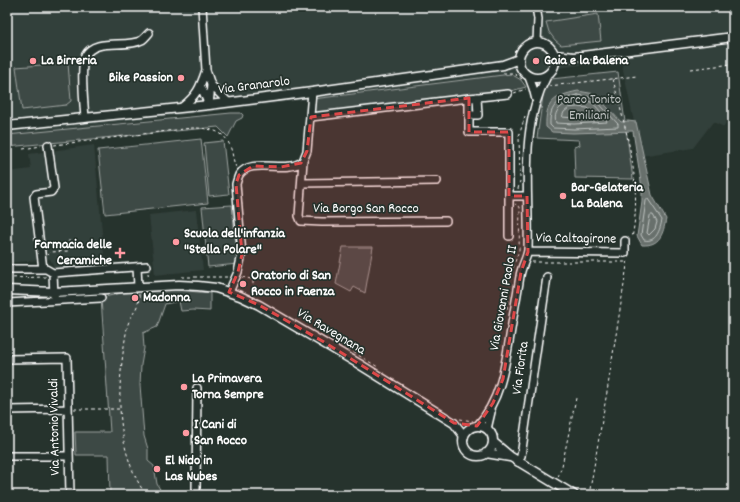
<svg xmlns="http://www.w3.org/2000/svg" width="740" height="502" viewBox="0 0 740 502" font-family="Dekko,sans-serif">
<rect width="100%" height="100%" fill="#26332d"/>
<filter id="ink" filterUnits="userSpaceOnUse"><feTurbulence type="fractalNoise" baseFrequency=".025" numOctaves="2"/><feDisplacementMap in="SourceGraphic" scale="8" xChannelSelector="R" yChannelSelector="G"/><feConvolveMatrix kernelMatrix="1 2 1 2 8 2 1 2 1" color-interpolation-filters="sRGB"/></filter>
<g filter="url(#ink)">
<path fill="#333f3a" d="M7 7H733V118L727 119 724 127 713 122 693 148 641 156 621 60 9 137 7 128Z
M94 145 105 264 55 269 50 259 7 263V172L31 169 29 154Z
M196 210 203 270 155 275 149 215Z"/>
<path fill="#3e4944" stroke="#9ea4a2" d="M598 14 601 41 561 45 555 40 549 32 546 22Z
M68 63 71 101 66 105 22 110 16 67Z
M618 72 633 179 575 178 574 147 580 145 579 140 537 138 544 89 549 80 551 79Z
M511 74 521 80 526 87 507 92 316 114 314 113 313 99Z
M231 113H241L243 115 242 118 236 121 228 137 218 127 7 147V135Z
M201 139 208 203 105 214 98 150Z
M223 141 229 194 209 196 204 143Z
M232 205 238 264 208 267 202 207Z
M343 247H373L365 293 354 287 351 292 336 284Z
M164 289 210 293V311L193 310 181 311 179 301 165 304 157 327 143 333 144 348 141 365 140 385 144 436 148 449V461L154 466 157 484 162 493 177 491H191L194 495H110L109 455H76L75 432H110L101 298 133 290Z"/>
<path fill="#67706c" stroke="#a4a9a7" d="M578 91 595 94 621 122 628 121 636 122 652 195 666 219C663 234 660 246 642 245L637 236 642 202V188L633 131 573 133 552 132 546 127C545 102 554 96 578 91Z"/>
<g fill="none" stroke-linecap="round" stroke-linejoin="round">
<path stroke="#c2c6c4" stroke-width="1" d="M578 95 594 98 618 124V127L574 129 553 128 550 125C549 104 560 99 578 95Z
M578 100C582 101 588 101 591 102 596 105 606 118 607 122L574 124 556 123C552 108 566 103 578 100Z
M578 107 588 108 595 115V117L574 118 562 117 564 112 569 108Z
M648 199 662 220C660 230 656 243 644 240L641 235 646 201Z
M651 215H653L657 222 655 229 649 235 647 233 650 216Z"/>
<defs>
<path id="minor" d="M202 7 206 70 211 85 228 102
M536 7 538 19 537 42
M529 77 533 88 536 100
M201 87 209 105
M469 98 508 94
M209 105 211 85
M182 107C197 95 200 88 206 70
M469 115H478L477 97
M311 117 469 98V132H509V196H527
M85 118C84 105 80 65 85 56 95 37 126 49 142 40 145 38 147 35 149 33
M303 161 299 216 301 221 322 222 446 221
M302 183 437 181
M509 196V236
M528 252 625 253V241
M137 267 138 287
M7 269H46L53 273 147 266
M43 269 34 197 36 194 51 192 54 188 48 145
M53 273 54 296
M229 292 238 272 242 254 236 184C237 181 238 177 239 175 251 156 286 175 303 161L307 151 312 92
M7 303 101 298
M7 359 67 358 70 495
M197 388 196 490 198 495
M7 410 68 409
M477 426C500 401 505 368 510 336 513 316 517 296 520 276 521 267 527 258 528 250 530 192 518 129 547 76
M487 429 491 412
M7 456H69
M518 462 521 456 547 277"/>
<path id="major" d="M519 60a18 18 0 1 1 36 0a18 18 0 1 1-36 0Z
M555 55 574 57 733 37
M7 126 209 105 312 92 503 65 519 59
M7 290 54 292 179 285 198 286 216 288 240 296 259 305 359 364 454 423 464 436
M463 441a15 15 0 1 1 30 0a15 15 0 1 1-30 0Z
M493 442 511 457 574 495
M486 453 510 457"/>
</defs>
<use href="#minor" stroke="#fff" stroke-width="10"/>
<use href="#major" stroke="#fff" stroke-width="11"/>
<path stroke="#fff" stroke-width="1" stroke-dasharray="3 3" stroke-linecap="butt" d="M514 52 530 36
M691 69 733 64
M503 73H513L522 79
M613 79C626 133 643 182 632 238
M549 86 637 76
M514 93 526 89
M54 145 192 128C209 128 226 130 231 149 233 155 233 161 236 167
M23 149 41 146
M520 178 519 136 525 116
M518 189 520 181
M48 255 51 252 68 251 69 249V240
M532 262H627
M148 273 149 279
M182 277H227
M242 277 251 279 253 282V292L258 296
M7 278 46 277
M139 294C140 309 129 316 127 328 117 383 113 447 146 495
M507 309 512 271 519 250 520 207 515 204
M333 340 378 367
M74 409H119
M460 419 473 421
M494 428 499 438
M558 477 562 466 576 398
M582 493 585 495
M589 495 607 392 628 259"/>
<use href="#minor" stroke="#26332d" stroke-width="7"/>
<use href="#major" stroke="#26332d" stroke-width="8"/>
</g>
</g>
<path fill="#dc4848" fill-opacity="0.2" stroke="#dc4848" stroke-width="3" stroke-dasharray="8 5" stroke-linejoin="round" d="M469 98V132H509V196H527L528 252 521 272 503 379 493 403 477 426 454 423 324 342 259 305 229 292 238 272 242 254 236 184 239 175 253 166 281 167 301 163 307 151 311 117Z"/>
<g fill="#ff9aa2" stroke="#26332d" stroke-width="1.5">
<circle cx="33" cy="61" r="4"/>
<circle cx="536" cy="61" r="4"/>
<circle cx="181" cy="78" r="4"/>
<circle cx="563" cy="196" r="4"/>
<circle cx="176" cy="242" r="4"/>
<path d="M118 247h4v4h4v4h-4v4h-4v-4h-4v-4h4z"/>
<circle cx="243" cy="284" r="4"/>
<circle cx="135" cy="298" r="4"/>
<circle cx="184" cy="387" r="4"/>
<circle cx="186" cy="433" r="4"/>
<circle cx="157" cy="469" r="4"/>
</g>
<g text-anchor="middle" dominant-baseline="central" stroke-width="3.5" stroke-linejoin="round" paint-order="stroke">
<g font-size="14" font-weight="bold" fill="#fff" stroke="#26332d" text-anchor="start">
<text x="41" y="61">La Birreria</text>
<text x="544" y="61">Gaia e la Balena</text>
<text x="173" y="78" text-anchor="end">Bike Passion</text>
<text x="571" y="188">Bar-Gelateria<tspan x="571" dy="16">La Balena</tspan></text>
<text x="184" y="234">Scuola dell'infanzia<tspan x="184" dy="16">"Stella Polare"</tspan></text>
<text x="112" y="245" text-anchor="end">Farmacia delle<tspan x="112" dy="16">Ceramiche</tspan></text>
<text x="251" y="276">Oratorio di San<tspan x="251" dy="16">Rocco in Faenza</tspan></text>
<text x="143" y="298">Madonna</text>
<text x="192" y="379">La Primavera<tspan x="192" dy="16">Torna Sempre</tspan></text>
<text x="194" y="425">I Cani di<tspan x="194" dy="16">San Rocco</tspan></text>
<text x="165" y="461">El Nido in<tspan x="165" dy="16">Las Nubes</tspan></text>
</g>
<g font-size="14" fill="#fff" stroke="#26332d">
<text transform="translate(254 86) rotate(-7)">Via Granarolo</text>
<text x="366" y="209">Via Borgo San Rocco</text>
<text transform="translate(576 239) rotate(1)">Via Caltagirone</text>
<text transform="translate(504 298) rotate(-80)">Via Giovanni Paolo II</text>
<text transform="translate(331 332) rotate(31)">Via Ravegnana</text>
<text transform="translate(521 368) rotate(-82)">Via Fiorita</text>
<text transform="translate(55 427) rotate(-91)">Via Antonio Vivaldi</text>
</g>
<g font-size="14" fill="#bbbfbe" stroke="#26332d">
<text x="589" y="100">Parco Tonito<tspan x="589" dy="16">Emiliani</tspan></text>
</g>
</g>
<rect width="740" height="502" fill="none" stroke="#26332d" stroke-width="24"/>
<rect x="12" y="12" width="716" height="478" fill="none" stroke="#fff" stroke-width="1.5" filter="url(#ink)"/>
</svg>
